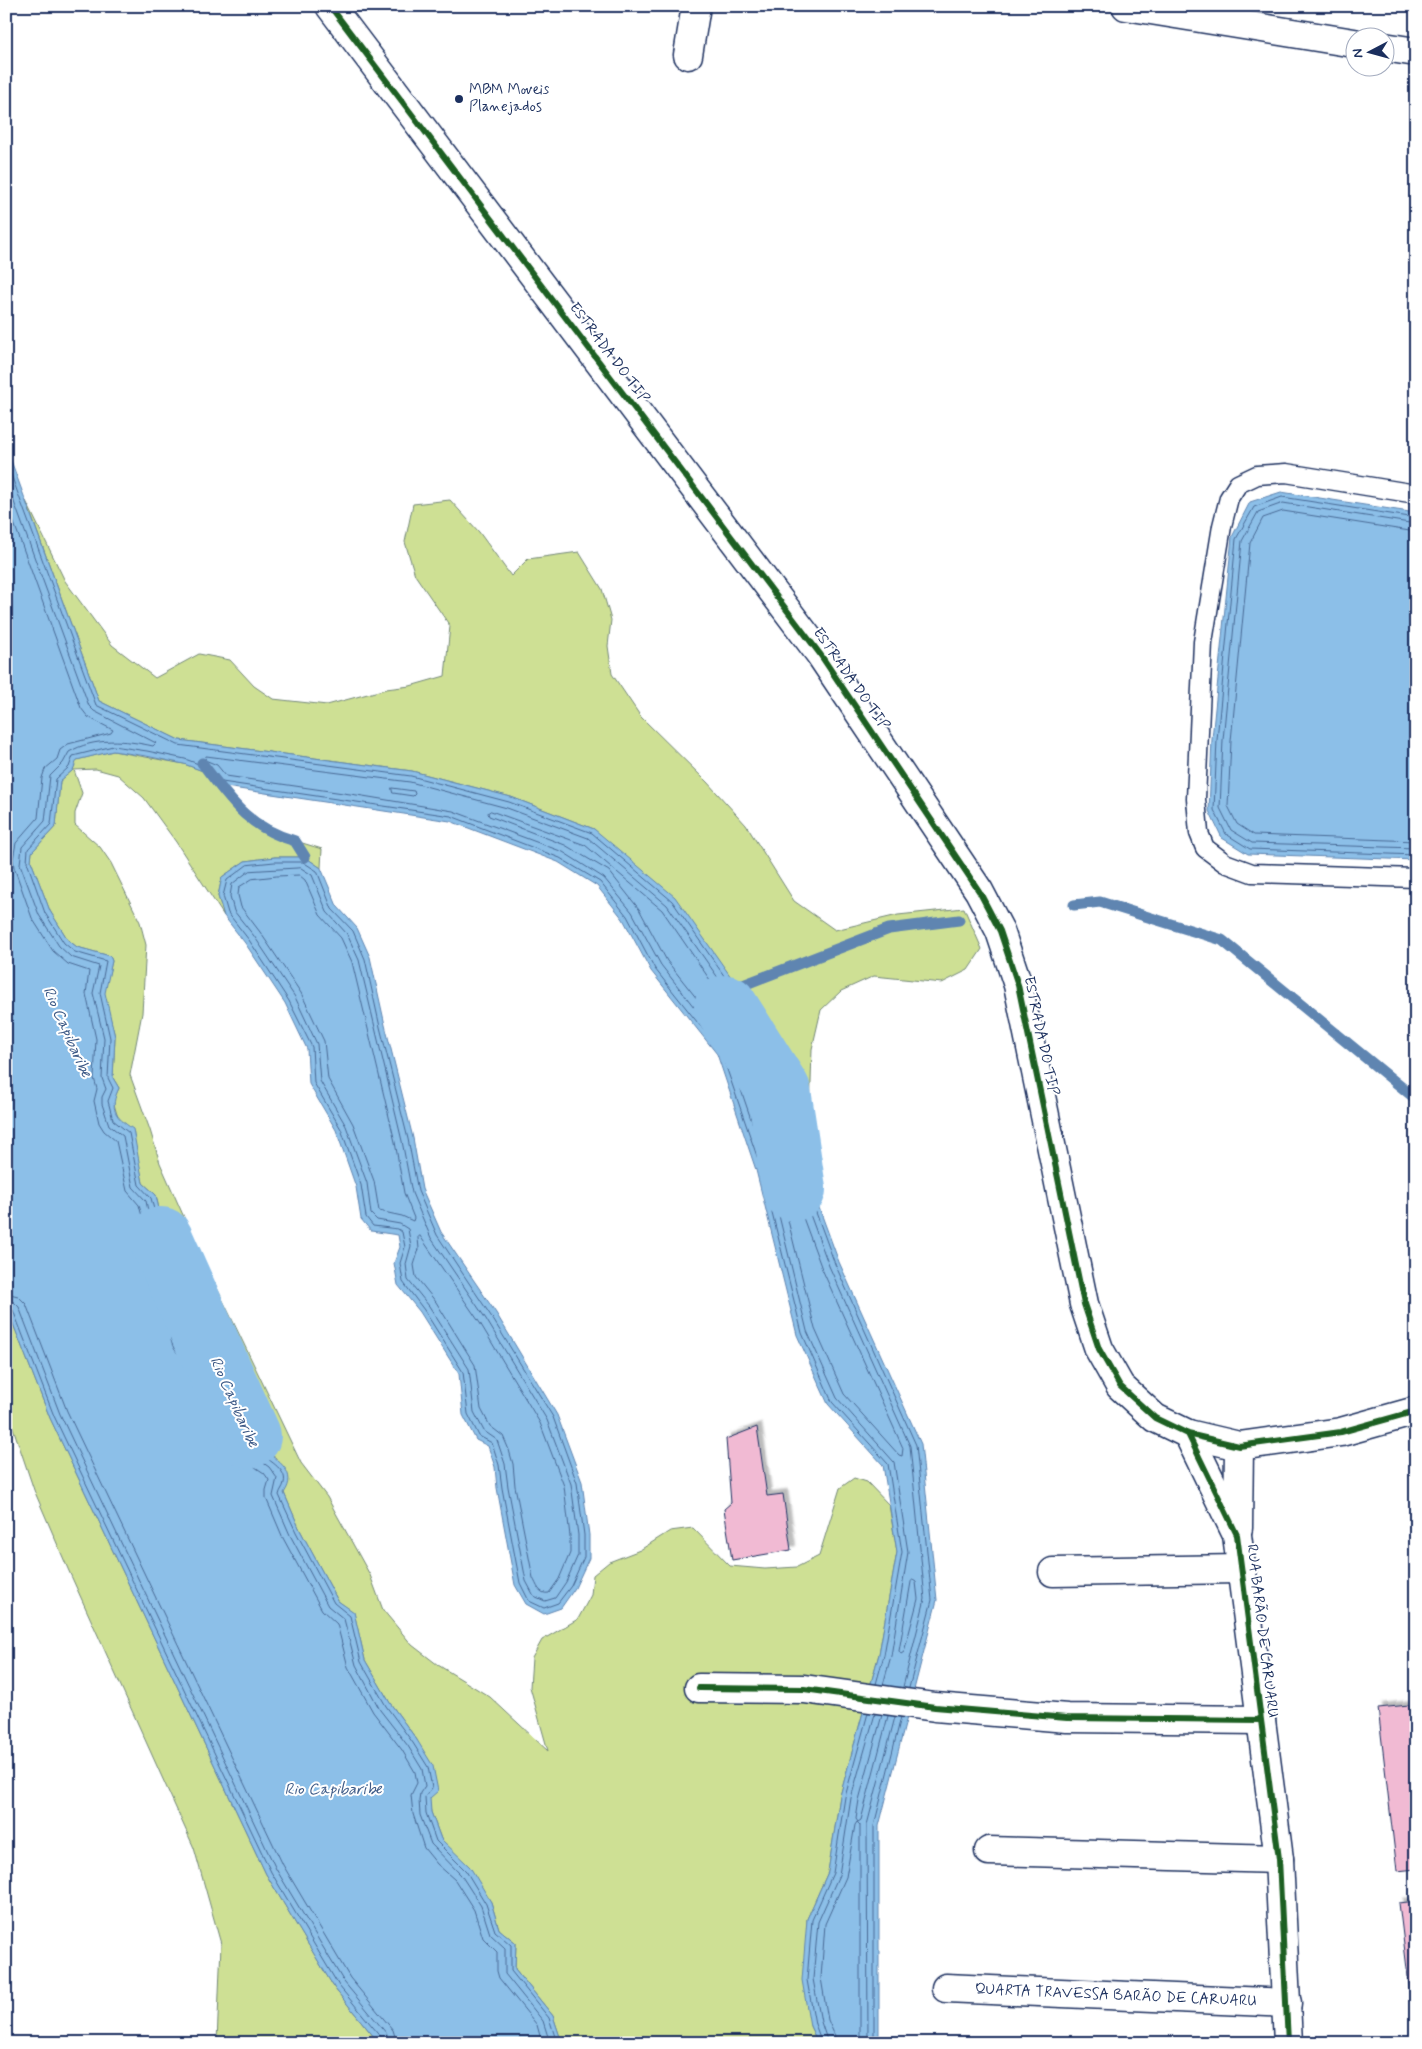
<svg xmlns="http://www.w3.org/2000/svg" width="1422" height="2049" viewBox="0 0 1422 2049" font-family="Mynerve,sans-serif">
<defs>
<filter id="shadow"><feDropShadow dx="4.5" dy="-4.5" stdDeviation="1" flood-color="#0004"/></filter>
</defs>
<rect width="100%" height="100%" fill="#fff"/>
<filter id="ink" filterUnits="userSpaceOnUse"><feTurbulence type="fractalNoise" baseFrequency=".02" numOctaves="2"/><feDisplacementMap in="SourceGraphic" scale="10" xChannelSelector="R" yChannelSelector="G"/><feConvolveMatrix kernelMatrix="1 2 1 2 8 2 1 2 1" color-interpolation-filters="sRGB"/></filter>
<g filter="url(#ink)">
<path fill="#cee094" stroke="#748879" d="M450 500 479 532 511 576 528 559 579 552 602 589 611 620 608 646 612 674 641 717 707 782 746 825 794 901 835 930 898 915 964 908 982 949 968 970 942 983 874 976 841 991 821 1010 812 1049 810 1116 813 1191 738 987 594 829 511 797 412 771 179 740 99 701 26 501 65 581 112 645 155 678 199 654 230 660 254 686 273 699 327 705 386 689 410 686 445 676 450 626 415 575 405 542 413 504Z
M113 751 184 764 211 774 229 800 242 813 276 835 322 849 321 868 305 857H275L245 861 222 877 218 896 224 916 176 842 144 798 118 775 96 769 74 770 82 793 75 813V825L100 847 111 863 140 922 146 945 142 1013 130 1075 150 1130 160 1163 195 1242 301 1463 327 1497 370 1575 383 1610 412 1645 438 1665 490 1697 548 1751 530 1687 532 1658 542 1640 578 1619 591 1595 593 1575 609 1562 640 1550 670 1531 693 1528 730 1566 765 1569 797 1567 819 1556 840 1488 854 1478 867 1482 889 1505 897 1552 879 1654 840 1796 828 1872 807 1919 810 2026 818 2043H562L553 2016 515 1969 516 1943 499 1929 491 1902 441 1839 431 1812 417 1740 390 1703 365 1660 354 1613 338 1601 300 1530 284 1493 276 1458 262 1450 257 1425 247 1410 255 1407C246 1394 236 1373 224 1362 209 1347 190 1355 191 1326L204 1314 195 1276 180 1258 182 1242 160 1214 156 1195 143 1183 137 1154 118 1118 113 1101 119 1088 113 1078 115 1037 104 993 112 961 110 956 77 947 68 940 50 911 31 861 32 852 56 826 60 781 73 770 76 760Z
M6 1306 50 1418 266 1874 335 1989 379 2043H217L221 1944 194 1848 68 1569 34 1490 6 1407Z"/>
<path fill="#8cbfe8" stroke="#5f85b1" d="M6 447 99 701 179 740 412 771 511 797 594 829 675 897 738 987 839 1262 921 1444 937 1600 879 1826V2043H818L810 2026 802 1980 807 1919 828 1872 840 1796 879 1654 897 1552 883 1465 828 1404 797 1335 756 1170 717 1054 651 971 623 919 597 886 558 862 450 821 219 786 211 774 184 764 146 756 113 751 77 760 73 770 60 781 56 826 32 852 31 861 50 911 68 940 77 947 110 956 112 961 105 993 115 1037 113 1078 119 1088C109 1109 115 1117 133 1129L143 1183 156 1195 160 1214 182 1242 180 1258 195 1276 208 1300 204 1314 191 1326C191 1329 190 1335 191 1338 197 1356 236 1363 247 1381 251 1389 254 1398 255 1407L247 1410 257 1425 262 1450C279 1460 298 1473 284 1493L300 1530 338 1601 354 1612 365 1660 390 1703 417 1740 433 1766 438 1791 430 1798 431 1812 441 1839 470 1867 491 1902 499 1929 516 1943 515 1969 553 2016 562 2043H379L335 1989 266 1874 50 1418 6 1306Z
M1281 492 1416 513V860L1248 854 1222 838 1209 811 1212 739 1232 537 1250 502Z
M275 857H305L321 868 337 906 357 928 370 957 385 1025 413 1138 422 1189 441 1232 496 1313 557 1415 582 1482 589 1535V1558L575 1588 561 1608 544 1614 526 1604 515 1585 497 1488 495 1467 488 1446 476 1440 463 1415 459 1374 420 1312 398 1285 394 1263 400 1247 398 1235 371 1231 361 1219 356 1187 336 1130 309 1084 307 1049 285 1003 245 943 224 916 218 896 222 877 245 861Z"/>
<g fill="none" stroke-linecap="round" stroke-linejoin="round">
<path stroke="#486995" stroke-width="1" d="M6 461 96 705 178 745 411 776 509 802 592 833 672 901 734 990 835 1264 916 1445 932 1600 909 1688
M6 480 89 706 94 711 156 743 153 746C126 740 94 737 69 752L63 763 50 776 45 821 22 847 20 864 39 915 59 946 71 957 99 966 93 993 104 1038 102 1078 106 1089 102 1097V1104L109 1125 123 1136 133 1187 146 1201 150 1220 170 1244V1263L185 1283 196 1301 194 1308 181 1322C170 1366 228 1362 242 1399 230 1416 242 1416 246 1431 249 1439 249 1447 252 1455L269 1467 277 1478 273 1496 290 1535 328 1606 344 1619 356 1665 380 1710 408 1746 422 1769 425 1786 420 1793 419 1800 420 1815 431 1844 461 1875 481 1906 490 1934 505 1948V1974L543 2021 550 2043
M6 501 81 708 88 717 113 730 111 733 68 744 60 750 57 759 45 769 42 778 38 818 16 843 13 859 14 867 32 918 53 951 68 964 89 971 86 994 96 1039 94 1078 97 1089 94 1101 99 1123 104 1131 116 1141 127 1191 139 1205 144 1224 162 1246 163 1266 179 1287 187 1302C184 1309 176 1312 173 1320 157 1369 222 1366 233 1397L229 1406V1413L239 1432 245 1457 249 1463 264 1473 269 1480 266 1490V1498L283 1538 322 1610 337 1624 348 1667 373 1712 402 1750 415 1772 417 1783 411 1795 413 1814 424 1848 437 1864 455 1880 474 1910 483 1938 497 1952V1971L499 1978 537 2025 542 2043
M1416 518 1282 497 1254 507 1236 539 1217 740 1214 810 1226 834 1250 849 1416 855
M1416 524 1283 503 1258 512 1242 541 1223 740 1220 808 1231 830 1252 843 1416 848
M1416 532 1283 511 1263 518 1250 543 1231 741 1228 806 1237 824 1254 835 1416 841
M392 788 414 791 415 794 413 796 393 793Z
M491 811 585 845 662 910 721 996 822 1269 903 1448 902 1456 899 1455 844 1394 815 1329 774 1164 732 1043 667 961 639 909 609 871 565 845 489 816 488 813Z
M275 862H303L317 871 332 909 353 931 365 959 380 1027 408 1139 418 1191 437 1235 491 1316 553 1417 577 1483 584 1535V1557L571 1586 558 1603 544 1608 529 1601 520 1583 502 1488 499 1465 492 1443 479 1436 468 1414 463 1372 424 1310 403 1282 400 1263 405 1247 402 1232 398 1229 373 1226 366 1217 361 1185 341 1129 314 1083 312 1047 289 1001 249 940 228 913 223 896 227 880 247 865Z
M301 868 312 875 327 912 347 934 359 960 402 1141 412 1193 431 1238 486 1319 547 1420 571 1484 578 1535V1555L566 1582 555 1598 545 1601 534 1596 526 1581 508 1487 505 1464 497 1440 484 1431 474 1412 469 1369 429 1306 408 1280 406 1264 411 1246 408 1229 400 1224 377 1220 371 1214 367 1183 346 1126 320 1081 317 1044 295 997 254 936 234 911 230 896 232 884 249 871Z
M277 876 299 875 305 880 320 915 341 938 352 962 395 1142 404 1193 414 1218 413 1221 402 1216 379 1211 374 1181 353 1124 328 1079 324 1041 301 993 260 932 241 907 238 895 239 887 252 879Z
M420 1236 480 1323 540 1423 564 1486 570 1536V1553L559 1579 549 1593C539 1595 537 1585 533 1578L515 1486 513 1464 509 1450 503 1436 490 1426 481 1409 475 1365 436 1302 416 1277 414 1265 419 1249 418 1238Z
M6 1293 18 1296 26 1304 67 1411 283 1865 350 1978 393 2030 397 2043
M6 1300 14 1302 19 1307 60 1414 276 1869 344 1982 387 2034 389 2043
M6 1306 13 1310 54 1416 271 1872 339 1986 382 2038 383 2043
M913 1580 916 1582 918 1599 904 1652 901 1654 899 1651 911 1582Z
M883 1685 891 1656 908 1552 894 1462 837 1398 807 1331 767 1166 727 1049 661 965 632 912 604 878 563 852 453 811 357 795 226 776 217 765 205 760 206 756 410 782 507 808 588 838 667 905 728 992 829 1266 910 1446 925 1599 903 1687
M882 1715 859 1800 856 1819 858 1822 861 1820 888 1716
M557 2043 549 2018 511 1971V1945L495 1931 486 1904 466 1871 436 1841 426 1813 425 1797 432 1788 428 1767 413 1743 386 1706 361 1662 350 1616 334 1603 296 1532 279 1495C280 1490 283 1488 284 1483 288 1469 266 1459 258 1452L252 1427 243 1413V1407L249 1402C242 1363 196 1365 186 1340 184 1335 186 1329 187 1324L199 1311 202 1300 191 1279 175 1260 177 1242 156 1217 151 1198 139 1185 129 1133 113 1120 108 1101 113 1088 108 1078 110 1038 100 993 106 961 75 952 64 943 45 913 27 862 28 849 51 824 56 779 69 767 73 756 113 746 147 751 185 759 212 769 222 782 451 816 560 858 600 882 627 916 655 969 721 1052 761 1168 802 1333 832 1402 888 1464 902 1552 884 1655 876 1684
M822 2043 815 2024 807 1980 812 1920 833 1873 845 1797 868 1713
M828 2043 821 2022 813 1979 818 1922 839 1875 851 1798 875 1714
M836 2043 835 2036 828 2020 821 1978 825 1924 846 1877 855 1825 857 1822 860 1825V2043
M868 2043 867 1825 895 1717
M874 2043V1826L901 1717"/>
<path stroke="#5f85b1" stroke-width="11" d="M202 763C231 801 247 827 295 841L305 857
M1074 905 1100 902 1222 940 1416 1099
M727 995 738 987 889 929 959 920"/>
<path stroke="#8cbfe8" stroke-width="64" d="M726 1007 779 1091 794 1189
M161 1239 249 1436"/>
</g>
<path fill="#f1bad3" stroke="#1b2f5e" filter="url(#shadow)" d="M757 1427 767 1496 783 1494 791 1550 732 1560 724 1509 731 1503 726 1439Z
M1409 1705 1413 1737H1416V1869L1397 1871 1378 1708Z
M1416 1901V2043L1399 1903Z"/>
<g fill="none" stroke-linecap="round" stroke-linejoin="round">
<defs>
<path id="service" d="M1416 494 1286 473 1257 475 1238 484 1229 498 1222 526 1203 642 1196 799 1199 833 1205 848 1225 863 1252 873 1416 878"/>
<g id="minor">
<path d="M1126 6 1354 43"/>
<path d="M1384 47 1416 52"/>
<path d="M688 55 696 6"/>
<path d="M1188 1434 1237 1535 1279 1859 1288 2043"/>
<path d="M1238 1528 1239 1446"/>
<path d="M1053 1572 1240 1569"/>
<path d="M699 1688 804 1689 935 1707 1067 1718 1261 1720"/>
<path d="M989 1851 1279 1859"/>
<path id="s1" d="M946 1988 1287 2003"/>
</g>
<path id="tertiary" d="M330 6 820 654 979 891 1000 931 1018 985 1084 1304 1099 1349 1120 1386 1155 1418 1188 1434 1239 1446 1341 1432 1416 1411"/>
</defs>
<use href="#service" stroke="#1b2f5e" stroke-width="21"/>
<use href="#minor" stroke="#1b2f5e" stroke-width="31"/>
<use href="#tertiary" stroke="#1b2f5e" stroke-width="31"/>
<use href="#service" stroke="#fff" stroke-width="18"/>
<use href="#minor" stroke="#fff" stroke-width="28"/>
<use href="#tertiary" stroke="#fff" stroke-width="28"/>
<defs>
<path id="cycleway" d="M330 6 820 654 979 891 1000 931 1018 985 1084 1304 1099 1349 1120 1386 1155 1418 1188 1434 1239 1446 1341 1432 1416 1411
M1188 1434 1237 1535 1279 1859 1288 2043
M699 1688 804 1689 935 1707 1067 1718 1261 1720"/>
</defs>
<use href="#cycleway" stroke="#fff" stroke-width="9"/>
<use href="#cycleway" stroke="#1b5e20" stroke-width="6"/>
</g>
</g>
<circle fill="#1b2f5e" stroke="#fff" stroke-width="2" cx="459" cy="99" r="5"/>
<g text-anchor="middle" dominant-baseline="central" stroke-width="4" stroke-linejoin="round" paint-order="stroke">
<g font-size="15" fill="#1b2f5e" stroke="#fff" text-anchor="start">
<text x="469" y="90">MBM Moveis<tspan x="469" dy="17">Planejados</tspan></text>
</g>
<g font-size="15" fill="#1b2f5e" stroke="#fff">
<text transform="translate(609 353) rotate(53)">ESTRADA DO TIP</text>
<text transform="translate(851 679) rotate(55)">ESTRADA DO TIP</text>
<text transform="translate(1041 1036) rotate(78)">ESTRADA DO TIP</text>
<text transform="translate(1262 1631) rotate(83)">RUA BARÃO DE CARUARU</text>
<text stroke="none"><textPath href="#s1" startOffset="170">QUARTA TRAVESSA BARÃO DE CARUARU</textPath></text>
</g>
<g font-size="16" font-style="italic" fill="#3d5a87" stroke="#fff">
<text transform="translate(67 1032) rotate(66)">Rio Capibaribe</text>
<text transform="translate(234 1402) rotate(66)">Rio Capibaribe</text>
<text x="333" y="1789">Rio Capibaribe</text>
</g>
</g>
<rect width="1422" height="2049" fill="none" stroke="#fff" stroke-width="25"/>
<rect x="12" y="12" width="1397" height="2024" fill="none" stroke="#1b2f5e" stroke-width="2" filter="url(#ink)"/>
<g transform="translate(1370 52) rotate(264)"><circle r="24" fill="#ffffff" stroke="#a4acbf"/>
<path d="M0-4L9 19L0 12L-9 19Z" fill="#1b2f5e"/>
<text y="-8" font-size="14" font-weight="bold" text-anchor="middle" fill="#1b2f5e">N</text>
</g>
</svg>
